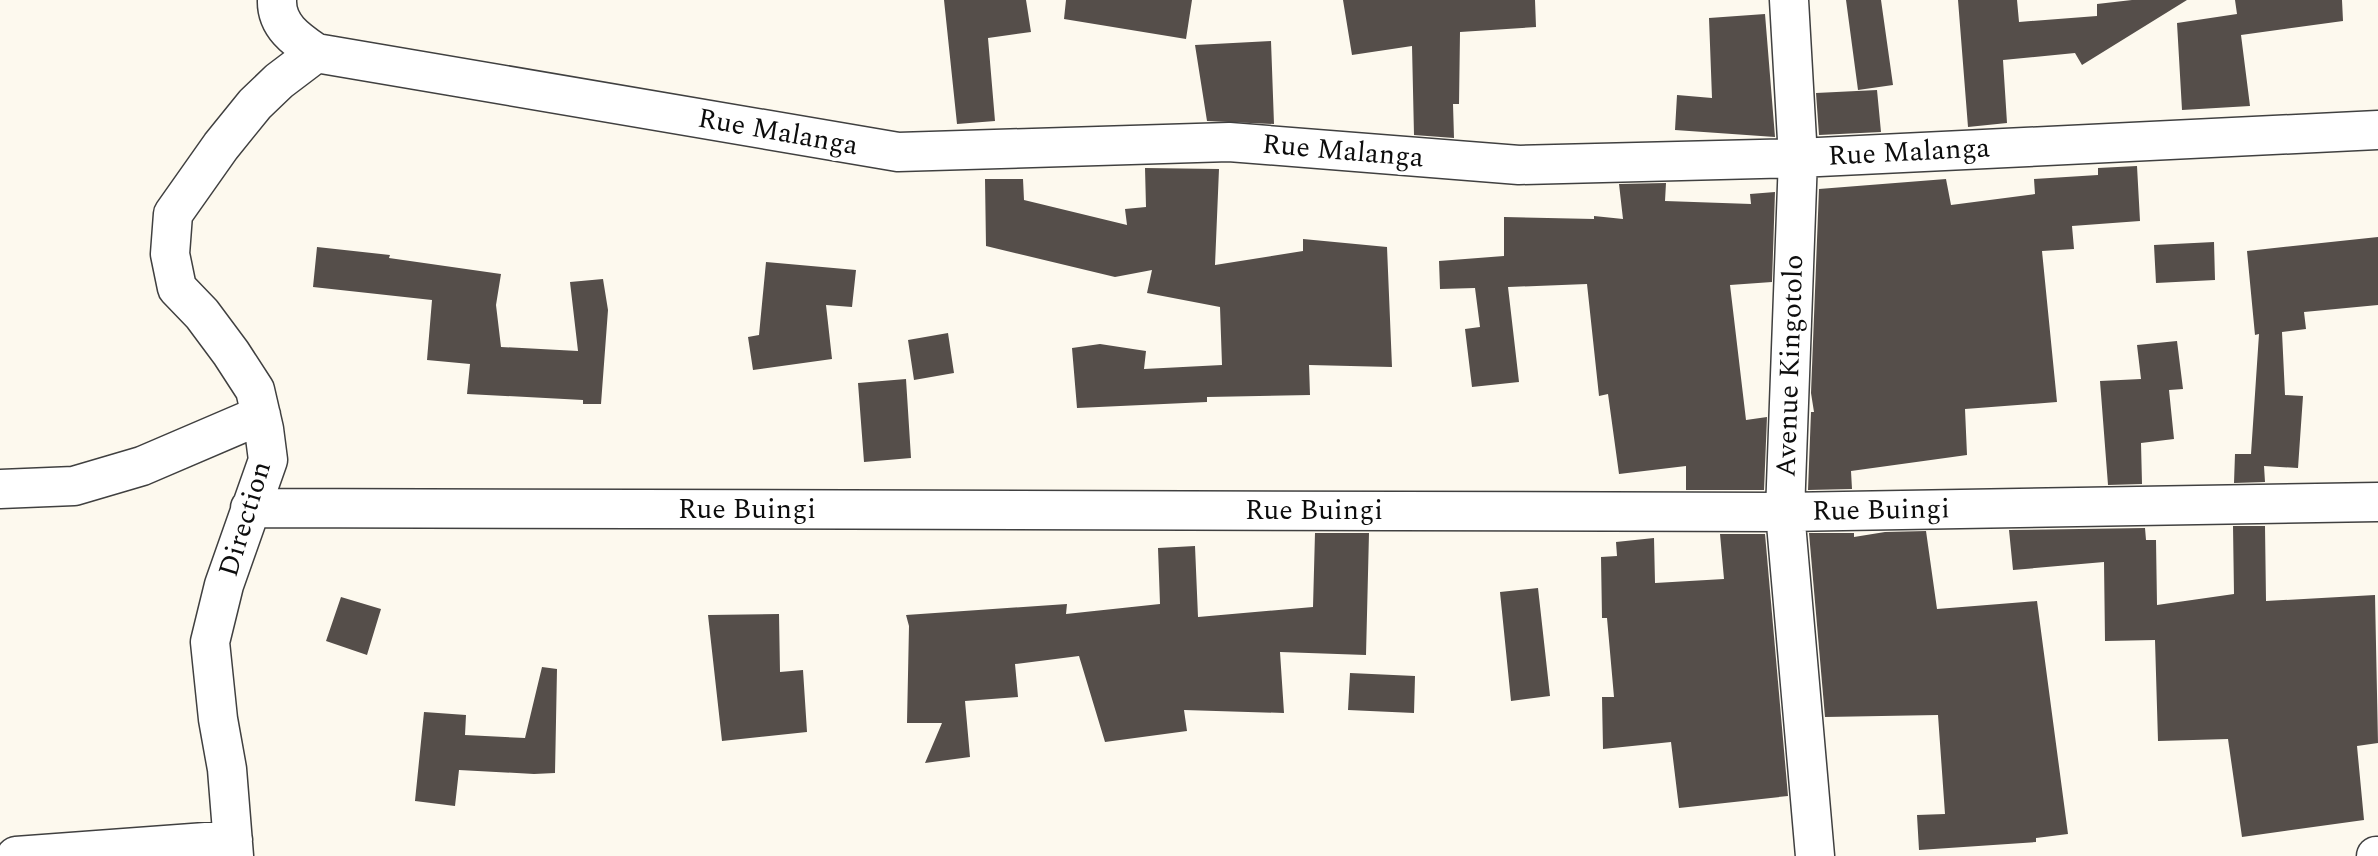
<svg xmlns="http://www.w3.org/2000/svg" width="2378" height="856" viewBox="0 0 2378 856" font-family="Spectral,serif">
<rect width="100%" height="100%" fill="#fdf9ee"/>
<path fill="#554e4a" d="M944 0H1026L1031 32 988 38 995 121 957 124Z
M1066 0H1192L1186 39 1064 19Z
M1343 0H1535L1536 27 1460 32 1459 104H1453L1454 138 1414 135 1412 46 1352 55Z
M1846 0H1881L1893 85 1858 90Z
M1958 0H2017L2019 22 2097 16V4L2132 0H2187L2082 65 2075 53 2003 60 2007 123 1968 127Z
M2235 0H2342L2343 21 2241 35 2250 106 2182 110 2177 23 2237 14Z
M1765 14 1775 137 1675 130 1677 95 1712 98 1709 18Z
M1271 41 1274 124 1207 121 1195 45Z
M1877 90 1881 132 1819 135 1816 93Z
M2137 166 2140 221 2072 226 2074 249 2042 251 2057 402 1965 409 1967 455 1851 471 1852 489 1808 490 1811 412H1814L1811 393 1819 189 1946 179 1951 205 2035 194 2034 179 2098 175V168Z
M1145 168 1219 169 1215 265 1303 251V239L1387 247 1392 367 1309 365 1310 395 1207 397V402L1077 408 1072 348 1100 344 1146 351 1144 369 1222 365 1220 307 1147 293 1152 270 1115 277 986 246 985 179H1023L1024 200 1127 225 1125 209 1146 207Z
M1666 183 1665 201 1751 204 1750 194 1775 192 1772 282 1730 285 1746 420 1767 417 1764 490H1686V466L1619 474 1608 394 1599 396 1587 284 1508 287 1519 382 1472 387 1465 329 1480 327 1475 288 1440 289 1439 261 1504 256V217L1594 219V216L1623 219 1619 184Z
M2378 237V305L2304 312 2306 329 2282 332 2285 395 2303 396 2298 468 2264 466 2265 482 2234 483 2235 454H2251L2259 334 2255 335 2247 251Z
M2214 242 2215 280 2156 283 2154 245Z
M317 247 390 255 389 258 501 274 496 305 501 347 578 351 570 282 603 279 608 310 601 404H583V400L467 394 470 364 427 360 432 300 313 287Z
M766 262 856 270 852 307 826 305 832 359 753 370 748 337 759 335Z
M948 333 954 373 914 380 908 340Z
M2177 341 2183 389 2169 390 2174 439 2141 443 2142 484 2108 485 2100 381 2141 379 2137 345Z
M906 379 911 458 864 462 858 383Z
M2233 526H2265L2266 601 2375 595 2378 743 2357 746 2364 820 2242 837 2228 739 2158 741 2155 640 2105 641 2104 562 2013 570 2009 530 2145 528 2146 540H2156L2157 605 2234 594Z
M1926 531 1937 609 2037 601 2068 834 2036 838V842L1919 850 1917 815 1945 814 1938 715 1825 717 1809 533H1854V537L1885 532Z
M1315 533H1369L1366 655 1280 652 1284 713 1184 710 1187 731 1105 742 1079 656 1015 664 1018 697 965 701 970 757 925 763 942 723H907L909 626 906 615 1067 604 1066 614 1160 604 1158 548 1195 546 1198 617 1313 607Z
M1720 534H1765L1788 796 1679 808 1671 742 1603 749 1602 697H1614L1607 618H1602L1601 557 1617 556 1616 542 1654 538 1655 583 1724 579Z
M1538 588 1550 696 1511 701 1500 592Z
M341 597 381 609 367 655 326 641Z
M779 614 780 672 803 670 807 732 722 741 708 615Z
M542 667 557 669 555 773 534 774 459 770 455 806 415 801 424 712 466 715 465 735 525 738Z
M1350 673 1415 676 1414 713 1348 710Z"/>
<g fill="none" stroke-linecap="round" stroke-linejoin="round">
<defs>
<path id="minor" d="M277 0C276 26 297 40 316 53L898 152 1229 142 1519 165 1798 158 2378 130
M1789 0 1798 158 1785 512 1815 856
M0 489 74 486 142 466 261 415
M250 508 1785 512 2378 502
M16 856 233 840
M234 856 227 769 218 719 210 642 224 585 268 460 264 429 255 390 231 353 202 314 177 288 170 254 173 214 221 146 255 104 279 81 316 53
M2376 856H2378"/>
</defs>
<use href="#minor" stroke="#404040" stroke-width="41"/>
<use href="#minor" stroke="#fff" stroke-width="38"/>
</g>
<g text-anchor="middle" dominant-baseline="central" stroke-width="7" stroke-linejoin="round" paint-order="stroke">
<g font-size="28" fill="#0d0d0d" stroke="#fff">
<text transform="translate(778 132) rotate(10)">Rue Malanga</text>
<text transform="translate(1343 151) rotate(5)">Rue Malanga</text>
<text transform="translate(1909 152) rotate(-3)">Rue Malanga</text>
<text transform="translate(1790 366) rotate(-88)">Avenue Kingotolo</text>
<text x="747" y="509">Rue Buingi</text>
<text x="1314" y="510">Rue Buingi</text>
<text transform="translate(1881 510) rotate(-1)">Rue Buingi</text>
<text transform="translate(245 519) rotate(-73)">Direction</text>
</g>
</g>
</svg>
